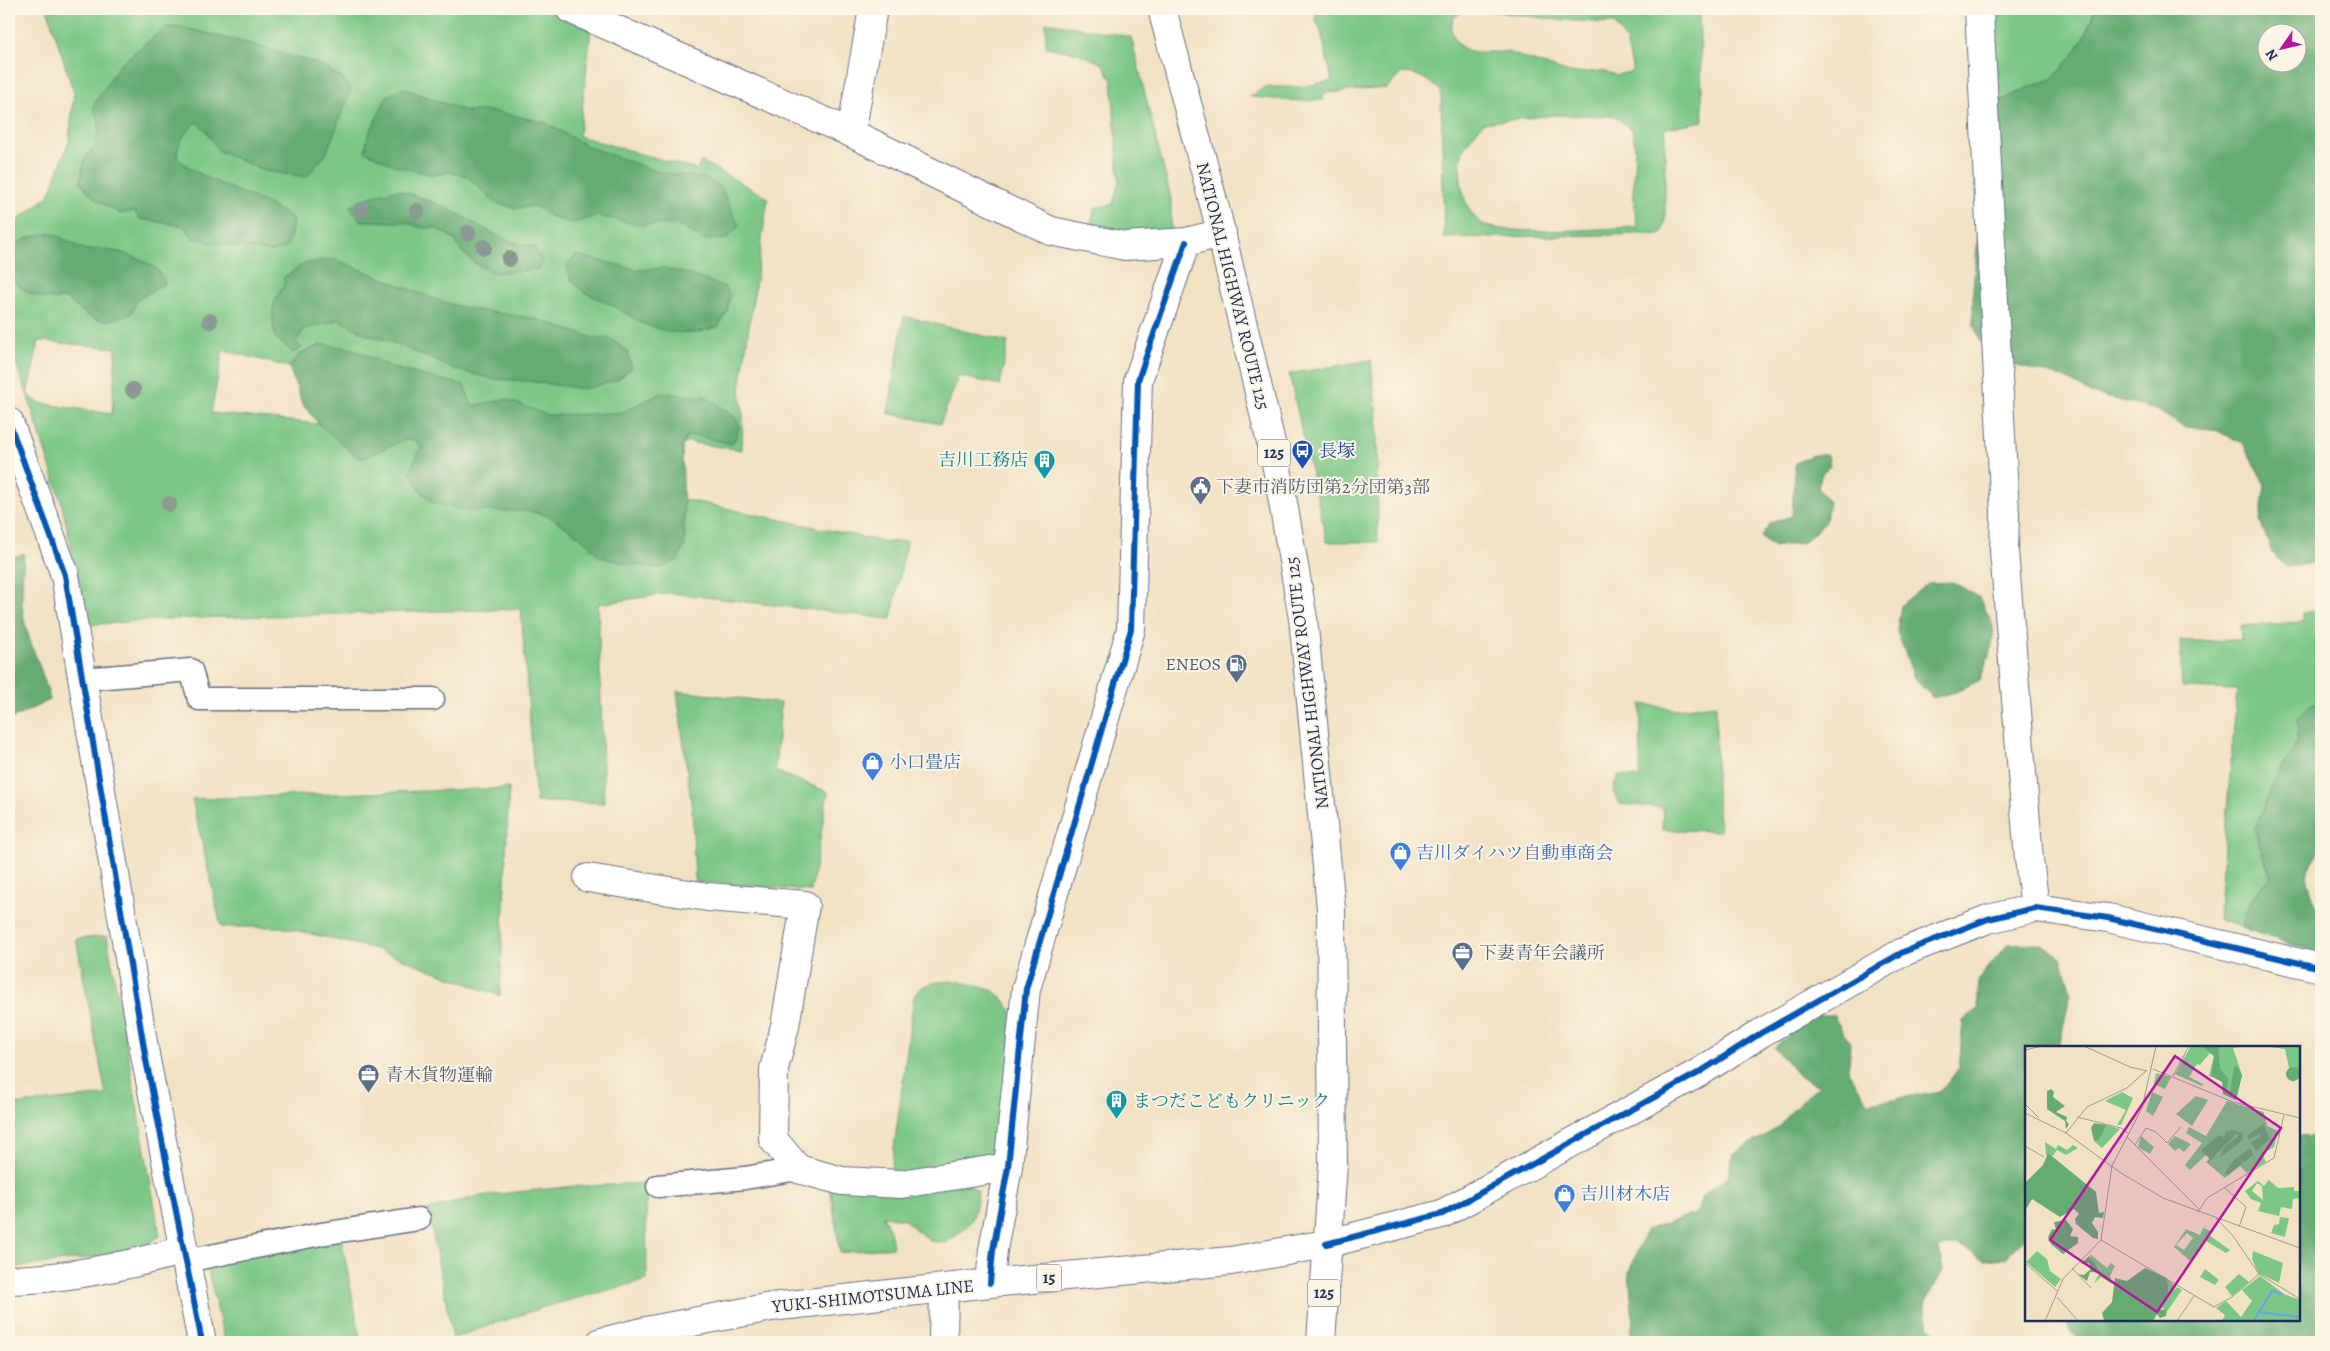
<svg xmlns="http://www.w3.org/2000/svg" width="2330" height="1351" viewBox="0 0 2330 1351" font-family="Alegreya,'Noto Serif JP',serif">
<rect width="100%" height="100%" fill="#fcf5e5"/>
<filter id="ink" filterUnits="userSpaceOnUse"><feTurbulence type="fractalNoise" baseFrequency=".02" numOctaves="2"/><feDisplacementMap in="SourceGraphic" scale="10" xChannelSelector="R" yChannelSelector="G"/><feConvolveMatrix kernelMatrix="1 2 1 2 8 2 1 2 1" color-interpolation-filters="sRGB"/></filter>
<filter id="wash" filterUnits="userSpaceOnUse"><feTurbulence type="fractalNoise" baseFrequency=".0096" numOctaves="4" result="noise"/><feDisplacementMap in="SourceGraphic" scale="20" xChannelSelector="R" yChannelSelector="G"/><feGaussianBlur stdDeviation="1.12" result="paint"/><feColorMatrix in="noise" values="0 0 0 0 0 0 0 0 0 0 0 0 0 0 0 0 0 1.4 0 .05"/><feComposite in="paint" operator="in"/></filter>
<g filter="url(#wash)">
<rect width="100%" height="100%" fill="#f2e2c4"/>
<path fill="#7cc786" stroke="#4c7b72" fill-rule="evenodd" d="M47 9H330L349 18 353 9H546L591 30 579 136 697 170 701 161 768 198 740 389 743 416 742 450 688 442 682 446 683 499 885 542 907 541 891 619 671 593 598 604 604 803 536 802 521 609 163 619 89 625 61 501 27 394 9 344V227L49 196 69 141 74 93ZM39 341 116 348 112 414 39 403 27 394ZM223 350 289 367 303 405 319 424 211 413Z
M1332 9H1466L1453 18 1451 31 1457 43 1469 52H1507L1569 73 1603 71 1617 75 1633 71 1626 41 1614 23 1559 20 1473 9H1669L1670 12 1699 11 1703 121 1665 128V221L1662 234 1444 238 1441 91C1429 81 1419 73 1402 73L1387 88 1324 93 1323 100 1300 101 1250 97 1265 87H1301L1332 81 1320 28 1315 20 1316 14ZM1554 115 1615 116 1633 131 1635 150 1633 198 1637 227C1610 228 1499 237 1481 223 1469 214 1465 202 1462 187 1457 152 1462 149 1483 123Z
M1994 9H2095L2084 38 2071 58 2052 79 2027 88 1992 105Z
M1046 22 1131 37 1171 199V233L1147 238 1091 223 1095 208 1113 204 1119 181 1112 81 1103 64 1078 53 1046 47Z
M904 316 1008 342 1000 385 959 376 940 424 888 413Z
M1371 360 1377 418 1378 542H1327L1289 374Z
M2321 562V704L2310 705 2297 720 2298 734 2292 755 2278 774 2262 855 2271 877 2253 896 2242 925 2257 933 2218 919 2237 690 2182 688 2180 641 2241 640 2240 626 2303 622V613L2317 610 2315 563Z
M677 691 781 703 775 771 828 792 811 891 695 881 692 809Z
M1641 704 1675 709 1716 705V789L1720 831 1662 830 1663 808 1619 804 1613 791 1618 775 1640 778Z
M509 788 500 996 376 949 281 927H221L192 799Z
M107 936 160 1236 136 1252 9 1268V1105L106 1095 76 939Z
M958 981C988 989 999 985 1013 1016L1002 1150 993 1158 901 1175 891 1171 914 996C924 980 941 982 958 981Z
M646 1183 647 1280 544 1307 453 1338 428 1210 478 1196 566 1187Z
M970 1185 978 1191C975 1222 971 1225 946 1243L930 1241 903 1219 883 1216 890 1231 893 1247 840 1253 830 1186Z
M341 1238 361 1342H225L206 1262Z"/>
<path fill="#65ac73" stroke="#406e68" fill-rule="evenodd" d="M2095 9H2321V562L2287 567 2272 553 2260 521 2265 485 2243 443 2213 429 2183 427 2157 410 2090 393 2063 377 2017 366 1981 343 1973 323V288L1979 224 1971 126 1975 116 1997 103 2027 88 2052 79 2071 58 2084 38ZM2268 32H2298V62H2268Z
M166 27 185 28 251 44 319 64 343 79 351 90 326 154 307 177 265 171 219 151 206 131 197 122C184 133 177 142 177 158 211 187 256 193 292 218V230L287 247 272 252 213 243 193 238 184 226 140 219 134 211 121 214 95 199 80 182 84 161 97 142 99 123 93 106 120 64Z
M403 88 465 111H492L544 122 587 146 658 172 708 179 721 188 739 226 726 239 704 240 676 224 640 225 598 216 572 223 552 217 535 206 516 208 495 203 467 176 449 172 433 175 396 166 365 151 368 136 387 96Z
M400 190C421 198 444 205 464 217 490 232 504 241 534 247L542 261 540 269 496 273 477 265 462 252 454 239 436 228H423L403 222 361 221 349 207C365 198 381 192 400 190Z
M52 233 86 250 98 249 120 252 142 260 157 269 165 283 137 300 132 313C98 327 93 321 66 298 39 301 29 295 9 278 9 243 19 237 52 233Z
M576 255 638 270 663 268 688 274 725 287 730 295 727 312 718 327 695 333 669 332 643 324 614 306 584 292 571 280 566 265Z
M334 259 442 302 471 309 532 318 594 338H609L627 351 632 368 617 380 584 389 528 381 493 379 454 369 392 342 368 335 339 320 304 329 296 342 302 348 293 353 275 337C271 313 270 306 284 285V277L306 263Z
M322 344 353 349 396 369 464 385 472 406 506 399 547 415 594 414 623 412 661 393 707 397 735 417 739 425 737 436 732 444 698 436H687L682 446 685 545 677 561 661 568 628 564 600 557 579 536 549 516 529 511H469L433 503 420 490 410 471 421 447 415 440H403L364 458 357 457 320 425 303 405 289 367 300 354Z
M1813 455H1828L1830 466 1822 473 1818 488 1829 502 1826 522 1804 542 1774 547 1761 537 1770 523 1792 516 1795 463Z
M24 553C23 575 20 597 24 619 30 647 44 672 50 700L9 720V559Z
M1953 582 1979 597C1982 605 1992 621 1993 626 1995 645 1986 663 1980 680L1956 692 1933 698 1914 678 1897 631 1901 605 1928 583Z
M2321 704V845C2316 859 2306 865 2307 881L2321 918V954L2257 933 2242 925C2245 904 2257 892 2271 877L2254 829C2262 811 2269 793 2277 776 2290 751 2300 752 2297 720L2310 705Z
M2040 943 2061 957 2071 992 2059 1047H2026V1235L2006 1258 1984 1260 1958 1244 1939 1248 1943 1270 1925 1304 1929 1327 1955 1342H1629L1633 1322 1629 1272 1646 1230 1697 1213 1702 1196 1728 1176 1733 1154 1779 1127 1796 1106 1819 1086 1801 1077 1774 1048 1810 1015H1833L1850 1043 1849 1073 1868 1103 1941 1091 1959 1068 1963 1021 1977 1009 1979 979 2008 944Z
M2321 1135V1342H2081L2071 1330 2067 1320H2299V1136Z"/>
</g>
<g filter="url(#ink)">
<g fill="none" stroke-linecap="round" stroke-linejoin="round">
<defs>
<path id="service" d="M83 679 191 670 199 699H433
M658 1186 745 1178 798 1169
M186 1261 321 1234 419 1219"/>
<path id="minor" d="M570 9 851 133 1051 231 1125 246 1186 242 1222 233
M1979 9 2005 514 2004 551 2029 859 2035 908
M851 133 873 9
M9 422 65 575 146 1060 202 1342
M588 878 708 897 805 905 785 1026 774 1069 773 1139 798 1169 842 1181 901 1184 1008 1167
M1326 1244 1442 1214 1700 1072 1761 1033 1903 952 1988 919 2035 908 2108 918 2321 968
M9 1280C68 1279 127 1266 184 1250
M990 1283 993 1250 1008 1167 1026 989 1131 629 1138 380 1186 242
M943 1342 944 1288"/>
<path id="primary" d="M601 1342 646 1331 771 1307 990 1283 1231 1261 1326 1244"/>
<path id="trunk" d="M1162 9 1217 216 1277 468 1303 618 1331 908 1333 1164 1321 1342"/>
</defs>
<use href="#service" stroke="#666e82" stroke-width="25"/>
<use href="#minor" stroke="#666e82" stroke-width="30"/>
<use href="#primary" stroke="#666e82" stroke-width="30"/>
<use href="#trunk" stroke="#666e82" stroke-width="30"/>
<use href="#service" stroke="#fff" stroke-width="22"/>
<use href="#minor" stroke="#fff" stroke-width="28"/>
<use href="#primary" stroke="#fff" stroke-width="28"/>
<use href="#trunk" stroke="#fff" stroke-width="28"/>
<defs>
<path id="cycleway" d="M9 422 65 575 146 1060 202 1342
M1326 1244 1442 1214 1700 1072 1761 1033 1903 952 1988 919 2035 908 2108 918 2321 968
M990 1283 993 1250 1008 1167 1026 989 1131 629 1138 380 1186 242"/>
</defs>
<use href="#cycleway" stroke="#fcf5e5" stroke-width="9"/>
<use href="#cycleway" stroke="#0057b8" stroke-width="6"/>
</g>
<g fill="#8c9992">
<circle cx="361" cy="210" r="8"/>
<circle cx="417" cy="211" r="8"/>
<circle cx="468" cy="233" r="8"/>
<circle cx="484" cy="247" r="8"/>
<circle cx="509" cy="259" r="8"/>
<circle cx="210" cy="321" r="8"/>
<circle cx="133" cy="390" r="8"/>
<circle cx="169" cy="504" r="8"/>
</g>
</g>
<defs>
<symbol id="bus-pin" viewBox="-11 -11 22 30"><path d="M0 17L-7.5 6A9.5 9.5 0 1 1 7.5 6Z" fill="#1a4fb4" stroke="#fcf5e5"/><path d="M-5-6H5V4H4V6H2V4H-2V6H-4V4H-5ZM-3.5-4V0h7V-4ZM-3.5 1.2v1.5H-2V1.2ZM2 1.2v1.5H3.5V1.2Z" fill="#fff"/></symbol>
<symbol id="building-pin" viewBox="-11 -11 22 30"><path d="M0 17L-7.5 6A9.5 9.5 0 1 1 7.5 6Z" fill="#0f9aa8" stroke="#fcf5e5"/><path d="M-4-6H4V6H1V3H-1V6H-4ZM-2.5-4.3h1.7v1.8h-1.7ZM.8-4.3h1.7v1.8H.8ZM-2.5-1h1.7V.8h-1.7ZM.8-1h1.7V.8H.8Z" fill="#fff"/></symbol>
<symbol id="civic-pin" viewBox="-11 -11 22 30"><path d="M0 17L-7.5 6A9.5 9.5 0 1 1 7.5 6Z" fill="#5c6f8a" stroke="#fcf5e5"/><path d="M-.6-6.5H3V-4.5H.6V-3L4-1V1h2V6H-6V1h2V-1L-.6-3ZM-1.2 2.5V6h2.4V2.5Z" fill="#fff"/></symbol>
<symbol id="fuel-pin" viewBox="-11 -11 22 30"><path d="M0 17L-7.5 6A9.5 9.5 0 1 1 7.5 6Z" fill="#5c6f8a" stroke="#fcf5e5"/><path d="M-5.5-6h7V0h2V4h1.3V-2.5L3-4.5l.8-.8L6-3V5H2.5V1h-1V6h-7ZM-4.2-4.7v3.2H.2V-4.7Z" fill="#fff"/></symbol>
<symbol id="shop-pin" viewBox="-11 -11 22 30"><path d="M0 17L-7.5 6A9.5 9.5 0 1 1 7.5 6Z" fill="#3f7fe0" stroke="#fcf5e5"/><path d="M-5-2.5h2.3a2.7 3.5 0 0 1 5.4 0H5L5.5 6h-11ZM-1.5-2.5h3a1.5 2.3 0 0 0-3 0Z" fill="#fff"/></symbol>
<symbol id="office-pin" viewBox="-11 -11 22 30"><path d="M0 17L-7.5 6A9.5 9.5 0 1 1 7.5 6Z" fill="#5c6f8a" stroke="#fcf5e5"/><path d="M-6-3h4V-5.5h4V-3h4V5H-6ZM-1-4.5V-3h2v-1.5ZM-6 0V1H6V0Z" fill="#fff"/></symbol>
</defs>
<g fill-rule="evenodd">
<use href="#bus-pin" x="1290" y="438" width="25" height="34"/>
<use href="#building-pin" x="1032" y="448" width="25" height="34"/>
<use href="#civic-pin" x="1188" y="474" width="25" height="34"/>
<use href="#fuel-pin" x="1224" y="652" width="25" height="34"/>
<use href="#shop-pin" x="860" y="750" width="25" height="34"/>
<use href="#shop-pin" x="1388" y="840" width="25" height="34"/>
<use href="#office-pin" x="1450" y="940" width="25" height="34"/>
<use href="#office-pin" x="356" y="1062" width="25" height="34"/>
<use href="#building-pin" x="1104" y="1088" width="25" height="34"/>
<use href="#shop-pin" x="1552" y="1182" width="25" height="34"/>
</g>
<g text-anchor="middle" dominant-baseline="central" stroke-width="4" stroke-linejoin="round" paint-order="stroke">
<g fill="#fcf5e5" stroke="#5e6a86" stroke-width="1">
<rect x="1258" y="439.5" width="32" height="27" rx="4"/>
<rect x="1036.5" y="1264.5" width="25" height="27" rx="4"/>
<rect x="1308" y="1279.5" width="32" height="27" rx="4"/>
</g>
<g font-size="16" font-weight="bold" fill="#1b2f5e">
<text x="1274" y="453">125</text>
<text x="1049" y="1278">15</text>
<text x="1324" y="1293">125</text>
</g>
<g font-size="18" fill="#1b2f5e" stroke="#fcf5e5">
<text transform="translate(1233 286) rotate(76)">NATIONAL HIGHWAY ROUTE 125</text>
<text transform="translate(1307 683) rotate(-97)">NATIONAL HIGHWAY ROUTE 125</text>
<text transform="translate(873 1296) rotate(-6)">YUKI-SHIMOTSUMA LINE</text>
</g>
<g font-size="18" fill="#164399" stroke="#fcf5e5" text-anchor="start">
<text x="1319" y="451">長塚</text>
</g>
<g font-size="18" fill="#0d838f" stroke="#fcf5e5" text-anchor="end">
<text x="1028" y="460">吉川工務店</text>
<text x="1133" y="1101" text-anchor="start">まつだこどもクリニック</text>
</g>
<g font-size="18" fill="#4e5e75" stroke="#fcf5e5" text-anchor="start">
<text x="1216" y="487">下妻市消防団第2分団第3部</text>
<text x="1221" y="664" text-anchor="end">ENEOS</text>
<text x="1479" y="953">下妻青年会議所</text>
<text x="385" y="1075">青木貨物運輸</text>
</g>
<g font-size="18" fill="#366cbe" stroke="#fcf5e5" text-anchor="start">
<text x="889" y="762">小口畳店</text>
<text x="1416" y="853">吉川ダイハツ自動車商会</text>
<text x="1580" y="1194">吉川材木店</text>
</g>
</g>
<g transform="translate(2025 1046)">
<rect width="275" height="275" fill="#f2e2c4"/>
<path d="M166 0H218L208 2 217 29 211 54 198 48 200 35 184 30 189 10 185 7 175 19 172 18 164 31 178 38 177 40 150 28ZM237 0H275V32L267 36 260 3ZM131 27 146 31 140 43 129 38ZM97 46 108 52 96 79H92L101 64 80 55ZM127 46 138 51 128 70 121 65ZM171 50 183 54 167 80 151 68ZM202 55 239 66 242 80 253 85 249 101 237 108 241 116 222 127 215 120 200 132 181 116 185 112 181 109 165 124 160 119 177 97 161 87 164 81 181 90ZM82 79 95 83 77 102 69 95 74 94ZM116 90 129 101 125 108 113 101ZM150 90 166 98 159 106 154 102 150 105 143 98ZM20 96 31 103 33 99 42 104 48 99 53 102 41 109 32 104 28 110 21 109ZM244 134 253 142 269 141V145H275V152L268 153 267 163 256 161 254 170 233 165 236 157 226 153 220 145 233 135 239 140ZM232 137 237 140 238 154 227 145ZM255 171 264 172 260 191 246 187 249 179 254 178ZM182 175 179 182 185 185 184 189 205 204 201 207 181 195 165 215 149 201 161 183 175 189ZM162 187 168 192 159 204 151 199ZM12 205 22 213 25 225 36 233 30 241 1 216ZM228 205 258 217 254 237 233 227 227 213ZM65 208 82 222 86 217 90 220 85 230 87 238 76 231 69 237 76 224 66 214ZM180 223 194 234 190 239 175 231ZM214 228 224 236 207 250 200 241ZM235 230 259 248 275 254V275H197L200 269 191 262 201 255 216 271 227 255 217 244ZM142 233 151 241 147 246 152 241 157 244 143 264 137 262 144 247Z" fill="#7cc786" fill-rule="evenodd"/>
<path d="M177 0 193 1 195 23 203 32 202 44 205 46 209 21 212 20 217 29 211 54 198 48 197 36 186 30 189 10ZM261 28a7 7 0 1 1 14 0a7 7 0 1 1-14 0ZM26 43 29 46 28 51 40 60 31 66 42 71 41 75 44 78 41 83 40 75 22 63V45ZM69 77 82 79 74 94 69 95 66 82ZM238 78 245 93 231 105 226 96 236 91 235 88 224 93 222 90ZM208 84 218 87V94L194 112 200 100 213 91 212 87 183 117 185 113 176 104 194 89 199 91 201 85ZM225 102 228 109 204 128H199L208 115ZM23 107 71 146 74 167 79 166 78 172 70 171 67 177 73 186V193L68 192 51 178 50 173 54 168 49 163 35 171 7 153 0 165V137L18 119ZM41 174 48 183 45 190 53 191V197L38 208 26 198 23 191 27 183 31 184 29 176ZM64 210 77 227 65 226 62 235 53 228 59 229 66 223 64 217 56 218ZM120 222 142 232 144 249 135 264 142 263 141 270 135 272 132 268 128 275 79 274 77 267 87 256 90 232 102 235Z" fill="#65ac73"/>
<path fill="none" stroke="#69a8db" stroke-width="2.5" d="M234 266 247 245 256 248M229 275 234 266 275 271"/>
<path fill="none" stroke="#9c9a9b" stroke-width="1" d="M59 0 105 21 122 25M0 4 17 0M128 23 208 56 275 72M148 30 164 0M0 58 14 72M0 67 41 87 96 127 138 152 275 202M52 71 96 82 104 88M41 87 62 61 102 42 121 25M102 91 174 163M110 99 121 82 131 86 142 97 156 81M0 100 19 111M87 120 117 62 131 0M200 142 221 161 214 181M173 166 182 152 249 112 259 69M191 172 208 190 234 228M76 194 189 261 207 251 234 228 275 253M0 217 32 245M47 222 66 242M32 251 53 275M20 275 38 233 76 194 87 120M152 275 169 250"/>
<path fill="#b5179e" fill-opacity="0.15" stroke="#b5179e" stroke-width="2.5" d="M150 10 256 82 132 266 25 194Z"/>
<rect width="275" height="275" fill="none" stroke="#1b2f5e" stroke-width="2.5"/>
</g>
<rect width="2330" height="1351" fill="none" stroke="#fcf5e5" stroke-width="30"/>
<g transform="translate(2282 48) rotate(236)"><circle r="24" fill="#fcf5e5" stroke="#a2a6af"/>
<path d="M0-4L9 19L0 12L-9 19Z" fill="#b5179e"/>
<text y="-8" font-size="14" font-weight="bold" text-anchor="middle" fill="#1b2f5e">N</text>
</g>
</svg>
